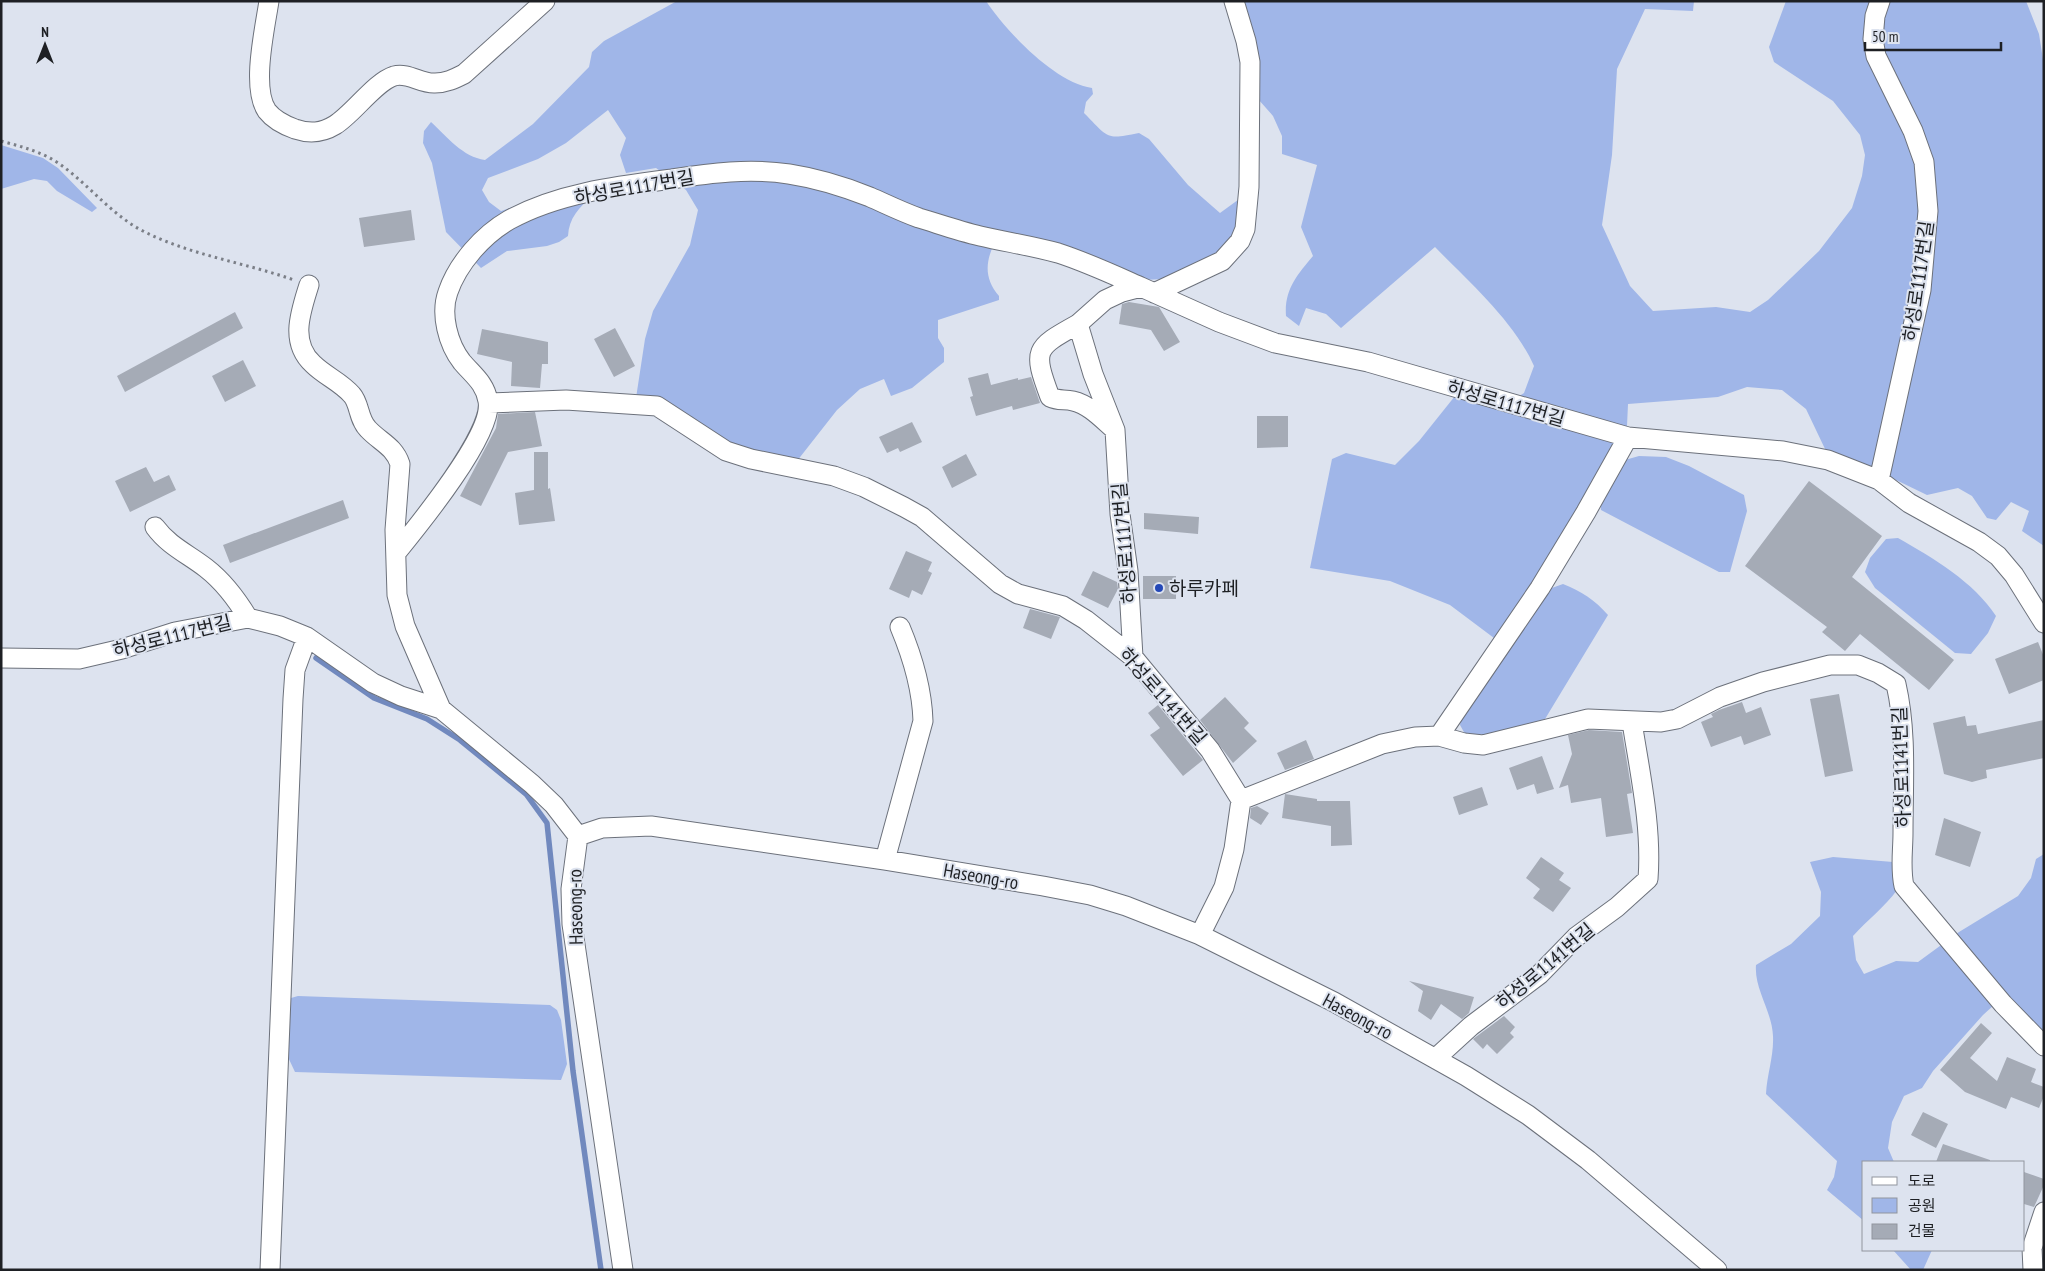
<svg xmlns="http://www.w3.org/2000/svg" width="2045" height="1271" viewBox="0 0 2045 1271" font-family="'PT Sans Narrow','Noto Sans KR',sans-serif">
<rect width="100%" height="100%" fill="#dde3ef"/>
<path fill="#a0b6e8" d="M677 1H986C1007 32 1054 82 1092 88L1093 94 1086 102 1084 113C1109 138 1105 140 1139 133L1149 139 1188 185 1220 213 1242 197 1240 223 1231 247 1165 279 1142 280 999 234C987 256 981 275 999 296V300L938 320V338L944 348V362L912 388 891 396 884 379 860 389 837 410 797 461 746 451 636 398 645 339 653 311 690 245 698 210 686 190 656 168 626 173 620 155 626 138 608 110 566 143 538 159 488 178 482 190 489 202 501 211 586 182 593 196C579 207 569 218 568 236L559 242 547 246 507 251 481 268 446 232 432 163 423 143 424 131 431 122C447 137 463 157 485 160L533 124 589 67 592 52 604 41Z
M1242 1H1694L1693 11 1645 9 1617 69 1612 155 1602 225 1630 286 1653 311 1716 307 1750 312 1768 300 1819 251 1852 208 1862 176 1865 155 1860 135 1833 101 1774 62 1769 47 1786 1H2026L2039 34 2044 66V546L2022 531 2029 511 2011 502 1996 520 1987 518 1972 496 1958 488 1927 495 1865 465 1826 451 1806 409 1782 390 1747 387 1718 397 1628 404 1627 426 1528 593 1494 638 1450 605 1390 581 1310 568 1332 459 1346 453 1395 465 1419 441 1455 396 1502 407 1524 393 1534 366C1514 321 1469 282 1435 247L1341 328 1326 314 1306 308 1299 326 1286 316C1284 290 1297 275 1313 256L1301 227 1317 165 1282 154V136L1273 116 1258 99Z
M1 145 43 158 58 168 97 208 92 212 57 191 47 181 34 179 1 189Z
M1639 456 1666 457 1689 466 1744 495 1747 511 1730 572H1719L1601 510 1600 500 1625 460Z
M1898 538C1933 558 1974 582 1996 616L1988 633 1971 654 1955 653 1875 588 1865 572 1870 558 1886 539Z
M1563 584C1581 591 1595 600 1608 615L1545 719C1518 728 1493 736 1465 734L1460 725 1462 713 1549 589Z
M2044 854V1037L2005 995 1983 1015 1933 1071 1922 1088 1904 1096 1892 1122 1888 1148 1894 1162H1864V1221L1827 1190 1834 1177 1837 1161 1766 1094C1767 1074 1774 1056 1773 1036 1772 1011 1754 989 1756 965L1791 944 1820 916 1821 892 1810 862 1833 857 1893 862 1897 890C1885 907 1867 920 1853 936L1856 960 1864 974 1896 961 1918 962 1959 932 2018 896 2031 878 2036 859Z
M298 996 550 1005 557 1010 561 1020 567 1064 561 1080 295 1072 287 1055 289 1005 291 998Z
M1893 1250H1932L1923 1270H1911Z"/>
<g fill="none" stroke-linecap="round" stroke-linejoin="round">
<path stroke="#7189be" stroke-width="5.5" d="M316 658 374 698 427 719 460 740 526 794 547 823 573 1071 601 1270"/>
</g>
<path fill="#a5abb6" d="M411 210 415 240 364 247 359 218Z
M1129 302 1159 307 1180 342 1164 351 1151 330 1119 324 1122 304Z
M235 312 243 328 125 392 117 376Z
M615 328 635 366 614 377 594 339Z
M482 329 548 342V364H542L540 388 511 386 512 362 477 354Z
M243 360 256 386 225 402 212 376Z
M988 373 991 385 1018 378V380L1031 377 1040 403 1013 410 1012 406 976 416 970 397 973 396 968 378Z
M535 412 542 446 508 452 481 506 460 496 496 428 498 414Z
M1257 416H1288V447L1257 448Z
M912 422 922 442 900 452 898 448 887 453 879 437Z
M534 452H548V489L550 488 555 521 519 525 515 493 534 490Z
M966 454 977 475 952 488 942 467Z
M146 467 154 482 169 475 176 490 130 512 115 481Z
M1809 481 1882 536 1852 577 1954 660 1929 690 1860 634 1845 651 1822 632 1827 627 1745 566Z
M343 500 349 518 230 563 223 545Z
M1144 513 1199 517 1198 534 1144 529Z
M906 551 932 562 928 571 932 573 922 595 912 590 909 598 889 589Z
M1093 571 1117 582 1118 589 1108 608 1081 595Z
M1143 576H1176V599H1143Z
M1030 609 1060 617 1051 639 1023 628Z
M2038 642 2044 657V680L2009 694 1995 659Z
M1839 694 1853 771 1825 777 1810 699Z
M1225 697 1249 723 1244 728 1257 741 1233 763 1200 720Z
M1742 702 1746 713 1761 707 1771 735 1744 745 1741 736 1711 747 1701 722 1713 717 1711 714 1719 710Z
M1158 705 1203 760 1183 776 1150 735 1160 728 1148 713Z
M1965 716 1967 726 1976 725 1978 734 2044 720V758L1986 770 1987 778 1972 782 1944 774 1933 723Z
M1589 730 1622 732 1632 793 1627 794 1633 833 1606 837 1601 798 1571 803 1568 785 1559 788 1572 754 1568 735Z
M1306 740 1314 759 1285 770 1277 753Z
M1542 756 1554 789 1537 794 1534 784 1517 790 1509 768Z
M1482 787 1488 805 1459 815 1453 797Z
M1285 794 1317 799V801H1350L1352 845 1331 846V826L1282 818Z
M1257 806 1269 813 1261 825 1250 818 1251 808Z
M1944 818 1981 832 1970 867 1935 855Z
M1541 857 1564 873 1559 880 1571 888 1553 912 1533 898 1540 889 1526 878Z
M1409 981 1474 997 1469 1013 1462 1019 1441 1004 1431 1020 1418 1011 1423 991Z
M1504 1016 1515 1027 1510 1033 1514 1037 1497 1054 1487 1044 1483 1049 1473 1039Z
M1981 1023 1992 1033 1970 1058 1997 1081 2007 1057 2036 1069 2031 1082 2044 1087V1096L2039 1108 2011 1097 2006 1109 1965 1092 1940 1070Z
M1923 1112 1948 1124 1936 1148 1911 1135Z
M1943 1144 1990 1160V1162H1936Z
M2024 1172 2044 1179V1185L2034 1207 2024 1204Z"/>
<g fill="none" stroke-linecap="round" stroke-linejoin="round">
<defs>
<path id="minor" d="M269 1C265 28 251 88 267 111 274 120 284 125 295 129 310 134 322 133 335 125 353 114 375 82 394 76 408 72 421 84 435 83 446 83 454 79 464 74L545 1
M309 285C301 311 289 342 313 364 325 376 341 382 352 395 360 404 358 419 368 429 380 442 394 446 400 464L395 530 397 595 405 626 441 709
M1154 293 1222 261 1240 241 1245 229 1249 187 1250 62 1246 41 1234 1
M1078 324 1105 300 1122 292 1141 287 1219 322 1275 343 1368 362 1628 437 1783 451 1828 460 1879 480 1909 503 1979 542 1998 556 2014 575 2044 623
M489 403 566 400 657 406 726 451 751 459 834 476 864 487 904 507 922 517 1000 584 1018 594 1063 606 1086 620 1133 657 1210 750 1241 800 1234 849 1224 887 1200 935
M1115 430 1093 374 1078 324C1035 348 1032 349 1050 397 1058 401 1064 399 1073 401 1090 405 1102 419 1115 430L1120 514 1128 571 1133 657
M1879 480 1921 290 1928 211 1924 162 1913 131 1876 56 1873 39 1875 16 1880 1
M155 527C169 546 188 554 206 568 224 582 236 598 248 618
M396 553C418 526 494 433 488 401 485 383 473 375 462 362 448 344 440 314 448 292 458 263 483 235 509 220 558 193 617 186 672 179 711 173 749 168 789 174 815 178 845 187 870 197 886 204 902 212 919 218 939 224 959 231 980 236 1006 242 1032 246 1058 253 1086 262 1114 275 1141 287
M1 658 79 659 122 649 175 632 248 618 280 626 307 637 373 683 401 696 441 709 532 784 554 805 578 836
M1439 736 1540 588 1586 512 1628 437
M1241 800 1382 744 1415 737 1439 736 1464 743 1483 745 1588 719 1661 722 1677 719 1720 697 1763 682 1830 665H1858L1878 673 1896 684C1907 732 1903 783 1903 833 1903 851 1900 868 1904 886L2003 1004 2044 1046
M885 860 923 721C922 688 913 658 900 627
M1436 1058 1471 1026 1540 974 1576 937 1617 907 1648 879C1652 827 1640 774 1632 722
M270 1270 293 699 295 670 307 637
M623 1270 572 924 571 889 578 836 602 828 651 826 885 860 1043 886 1090 895 1126 906 1200 935 1334 1002 1466 1076 1528 1115 1588 1160 1717 1270
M2033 1270 2032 1248 2044 1212"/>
</defs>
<use href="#minor" stroke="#6c717b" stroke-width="21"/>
<path stroke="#7b7f87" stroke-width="3" stroke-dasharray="2.5 4" stroke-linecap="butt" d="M1 141C23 147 43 152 61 165 89 185 110 213 141 230 189 255 243 262 294 280"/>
<use href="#minor" stroke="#fff" stroke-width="19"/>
</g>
<circle fill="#2448b7" stroke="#dde3ef" stroke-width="2" cx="1159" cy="588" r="5"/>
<g text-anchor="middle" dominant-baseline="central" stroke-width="4" stroke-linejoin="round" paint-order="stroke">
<g font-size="19" fill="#1e2024" stroke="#dde3ef">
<text transform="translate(634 187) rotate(-10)">하성로1117번길</text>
<text transform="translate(1918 281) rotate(-82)">하성로1117번길</text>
<text transform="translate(1506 403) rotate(16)">하성로1117번길</text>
<text transform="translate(1124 543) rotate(-95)">하성로1117번길</text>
<text transform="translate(172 636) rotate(-14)">하성로1117번길</text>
<text transform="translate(1163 696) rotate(49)">하성로1141번길</text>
<text transform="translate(1901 767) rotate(-92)">하성로1141번길</text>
<text transform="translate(981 876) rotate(10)">Haseong-ro</text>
<text transform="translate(575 907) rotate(-91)">Haseong-ro</text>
<text transform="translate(1545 966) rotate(-40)">하성로1141번길</text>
<text transform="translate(1358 1016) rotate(28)">Haseong-ro</text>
</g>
<g font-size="19" fill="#1e2024" stroke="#dde3ef" text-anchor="start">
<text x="1169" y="588">하루카페</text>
</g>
</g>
<rect width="2045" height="1271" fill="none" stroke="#1e2024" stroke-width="5"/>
<rect x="1862" y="1161" width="162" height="90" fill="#dde3ef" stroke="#91959e"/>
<rect x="1872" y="1177" width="25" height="8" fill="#ffffff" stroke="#91959e"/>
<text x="1908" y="1186" font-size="15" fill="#1e2024">도로</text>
<rect x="1872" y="1198" width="25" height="15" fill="#a0b6e8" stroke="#91959e"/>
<text x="1908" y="1211" font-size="15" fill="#1e2024">공원</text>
<rect x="1872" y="1224" width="25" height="15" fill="#a5abb6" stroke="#91959e"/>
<text x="1908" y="1236" font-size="15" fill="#1e2024">건물</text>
<g transform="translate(45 45)" stroke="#dde3ef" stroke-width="4" paint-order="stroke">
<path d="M0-4L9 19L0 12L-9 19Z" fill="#1e2024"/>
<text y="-8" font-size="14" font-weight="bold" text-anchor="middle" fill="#1e2024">N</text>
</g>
<path d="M1865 42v8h136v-8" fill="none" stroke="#1e2024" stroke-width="2.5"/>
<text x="1872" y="42" font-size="15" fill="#1e2024" stroke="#dde3ef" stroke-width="4" paint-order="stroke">50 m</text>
</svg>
